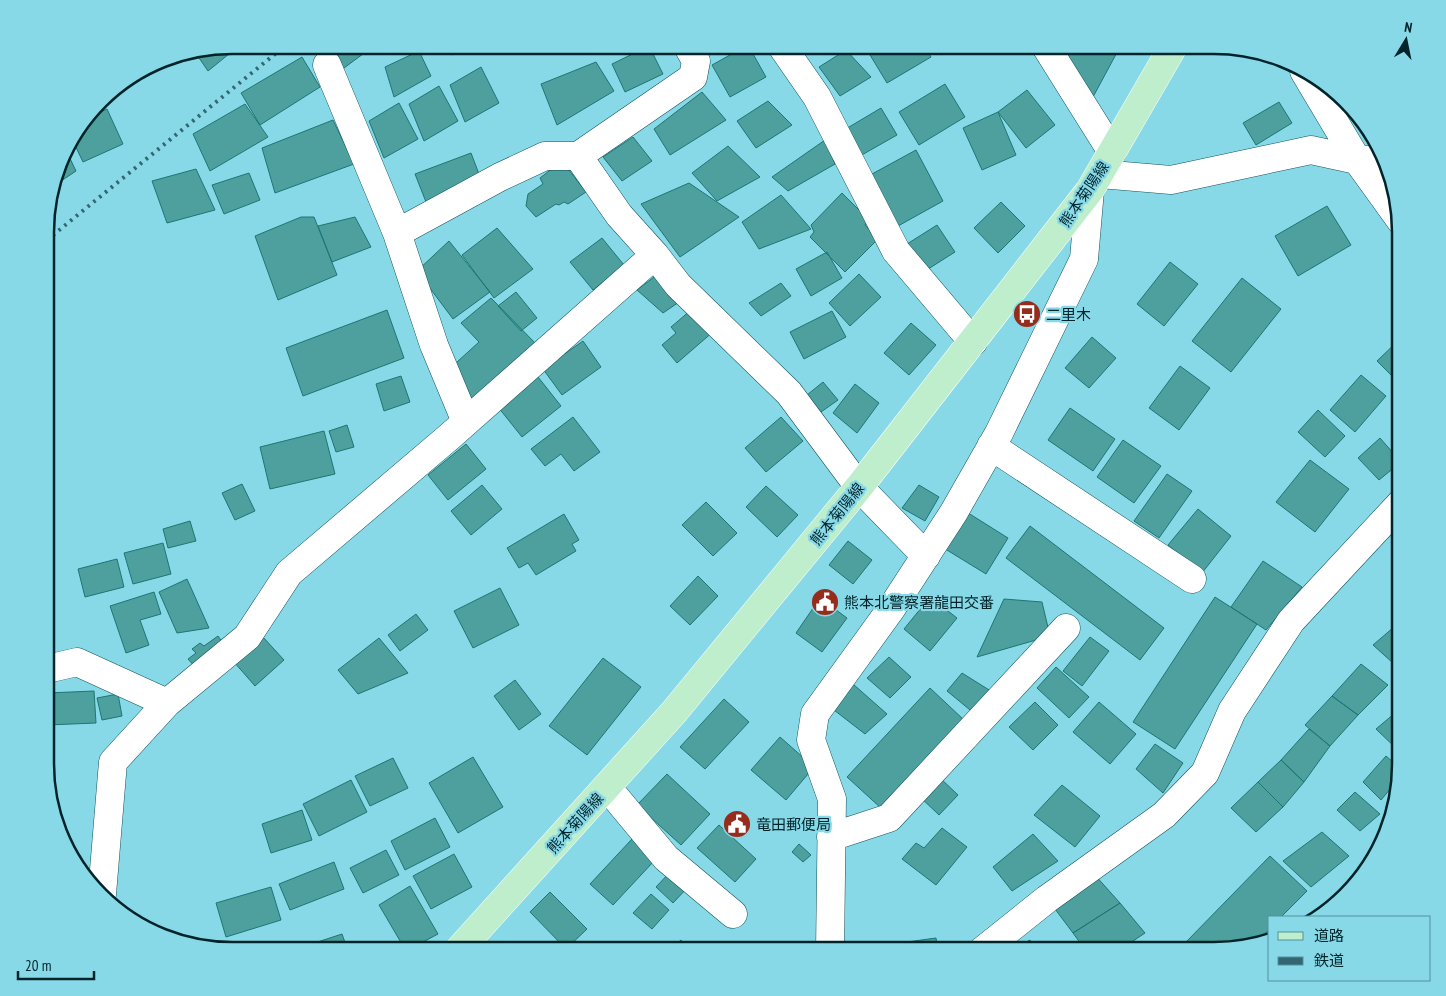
<svg xmlns="http://www.w3.org/2000/svg" width="1446" height="996" viewBox="0 0 1446 996" font-family="'PT Sans Narrow','Noto Sans JP',sans-serif">
<rect width="100%" height="100%" fill="#88d9e8"/>
<path fill="#4da09d" stroke="#1c7774" d="M231 45H240L208 71 195 52Z
M328 45H375L340 71Z
M447 45H471L452 55Z
M748 45 766 77 730 97 712 65Z
M876 45H924L931 57 887 83 867 50Z
M935 45H956L941 55Z
M1064 45H1121L1093 97 1057 58Z
M649 46 663 74 625 92 612 64Z
M846 50 871 77 840 96 819 67Z
M419 51 431 76 394 97 385 67Z
M302 57 320 87 260 125 241 93Z
M596 62 614 91 557 125 541 84Z
M481 67 499 103 465 122 450 85Z
M945 84 965 117 919 145 899 112Z
M439 86 458 121 424 141 409 104Z
M1027 90 1055 125 1026 148 998 112Z
M702 92 726 120 670 155 654 129Z
M768 101 792 125 756 148 737 121Z
M1279 102 1292 123 1256 145 1243 123Z
M399 103 418 139 384 158 369 121Z
M245 104 268 137 210 171 193 134Z
M881 108 897 135 860 156 844 130Z
M107 109 123 144 83 162 72 139 89 117Z
M998 112 1016 155 982 170 963 128Z
M333 120 354 164 275 193 262 148Z
M633 137 652 161 622 181 603 157Z
M825 140 835 164 788 191 772 177Z
M728 146 760 177 717 201 692 173Z
M65 148 76 171 58 183 55 179Z
M916 150 943 201 889 231 861 180Z
M471 153 479 174 426 202 415 174Z
M562 161 586 192 568 204 564 202 559 205 556 204 536 217 526 206 528 194 543 184 540 178Z
M196 169 215 210 167 223 152 181Z
M249 173 260 200 224 214 212 185Z
M689 183 739 217 680 257 641 204Z
M842 193 869 220 865 225 878 239 845 272 810 237 814 232 811 225Z
M781 195 811 229 759 249 742 222Z
M1001 202 1025 226 998 253 974 228Z
M1327 206 1351 245 1298 276 1275 236Z
M301 217H314L337 275 278 300 255 236Z
M355 217 371 247 332 262 318 226Z
M937 225 955 252 925 271 907 244Z
M497 228 533 269 494 298 462 255Z
M602 238 624 265 593 290 570 262Z
M449 241 490 292 453 319 417 271Z
M827 252 842 278 811 296 796 269Z
M1170 262 1198 284 1164 326 1137 304Z
M658 274 682 300 663 313 637 290Z
M859 274 881 297 850 326 829 303Z
M1242 278 1281 309 1231 372 1192 341Z
M781 283 791 296 761 316 749 303Z
M516 292 537 318 521 331 498 306Z
M491 298 539 347 472 403 446 372 479 342 461 323Z
M387 310 404 358 303 396 286 348Z
M691 310 714 331 677 363 662 345 676 333 671 327Z
M832 311 846 337 804 359 790 332Z
M911 323 936 345 909 375 884 353Z
M1092 337 1116 358 1089 388 1065 368Z
M1401 338V383L1400 384 1377 361Z
M583 341 601 367 562 395 543 369Z
M1180 366 1210 388 1179 430 1149 408Z
M1361 375 1386 396 1355 432 1330 410Z
M401 376 410 402 384 411 376 384Z
M538 377 561 406 522 437 498 407Z
M823 382 838 400 821 412 807 395Z
M855 384 879 403 857 433 833 413Z
M1070 408 1115 439 1093 471 1048 440Z
M1318 410 1345 436 1325 457 1298 432Z
M573 417 600 452 574 471 561 454 545 466 531 449Z
M781 417 803 441 766 472 745 448Z
M347 425 354 447 336 452 329 431Z
M324 431 335 474 270 489 260 447Z
M1380 438 1401 462 1379 480 1358 458Z
M1123 440 1161 466 1134 503 1097 477Z
M466 444 486 469 448 500 428 475Z
M1310 460 1349 489 1315 532 1276 502Z
M1167 474 1192 491 1159 538 1134 521Z
M242 484 255 511 235 520 222 493Z
M482 485 502 509 471 535 451 511Z
M919 485 939 497 925 521 902 508Z
M766 486 798 515 777 537 746 507Z
M706 502 737 533 713 556 682 525Z
M1198 509 1231 536 1202 573 1168 545Z
M965 511 1008 538 986 574 942 547Z
M564 514 579 540 572 544 576 551 536 575 528 563 519 568 507 548Z
M190 521 196 541 168 548 163 529Z
M1030 526 1164 628 1140 660 1006 558Z
M848 541 872 560 853 584 829 565Z
M163 543 171 574 133 584 124 553Z
M117 559 124 587 85 597 78 569Z
M1263 561 1302 587 1266 630 1231 607Z
M698 576 718 596 690 625 670 606Z
M187 579 209 628 177 633 159 592Z
M500 588 519 625 473 648 454 611Z
M154 592 161 614 140 620 149 645 126 653 110 606Z
M930 597 957 618 930 651 904 629Z
M1215 597 1257 624 1175 749 1133 722Z
M820 598 847 618 822 652 796 633Z
M1004 599 1042 602 1050 636 977 657Z
M416 614 428 630 400 651 388 635Z
M1401 621V656L1393 663 1373 645Z
M218 636 225 646 196 668 188 659 196 653 192 649 200 643 204 646Z
M263 637 284 660 255 686 234 662Z
M1090 637 1109 651 1082 686 1063 671Z
M379 638 408 673 358 694 338 670Z
M889 657 911 677 890 698 867 678Z
M603 658 641 687 587 755 549 726Z
M1361 664 1388 685 1358 715 1332 696Z
M1056 667 1089 697 1069 718 1037 688Z
M962 673 994 693 975 714 947 691Z
M515 680 541 714 519 730 494 696Z
M853 684 887 714 865 734 834 710Z
M930 688 964 720 882 809 847 777Z
M94 691 96 723 47 725V693Z
M118 694 122 716 102 720 97 698Z
M1332 696 1358 715 1330 746 1305 725Z
M724 699 749 722 705 769 680 747Z
M1035 702 1058 725 1033 750 1009 727Z
M1099 702 1136 734 1110 764 1073 732Z
M1401 708V749L1399 751 1376 729Z
M1309 729 1330 746 1304 782 1281 760Z
M780 737 814 767 786 800 751 770Z
M1155 744 1183 763 1163 793 1136 769Z
M1386 756 1401 769V776L1381 800 1363 782Z
M473 757 503 807 458 833 429 783Z
M393 758 408 788 370 806 355 776Z
M1281 760 1304 782 1283 807 1258 782Z
M667 774 710 814 681 845 637 805Z
M938 776 958 795 939 815 918 795Z
M351 780 367 812 319 836 303 804Z
M1258 782 1283 807 1256 832 1231 808Z
M1062 785 1100 816 1075 847 1034 815Z
M1355 792 1380 814 1360 831 1337 810Z
M302 810 312 840 271 853 262 824Z
M435 818 450 847 405 870 391 841Z
M719 825 756 859 735 882 697 848Z
M942 828 967 847 936 885 902 859 916 843 924 848Z
M1322 832 1349 856 1311 887 1283 861Z
M1033 834 1058 861 1012 891 993 867Z
M632 839 655 860 613 905 590 884Z
M799 844 811 855 803 862 792 852Z
M386 850 399 875 363 893 350 868Z
M454 854 472 887 431 909 413 876Z
M1270 856 1307 891 1281 917H1270V929L1257 941 1215 951H1198L1187 941Z
M334 862 344 889 290 910 279 884Z
M671 871 688 887 673 903 656 887Z
M1094 874 1120 903 1073 933 1052 905Z
M410 886 438 934 406 951 379 905Z
M271 887 281 920 226 937 216 903Z
M550 892 587 929 566 949 530 912Z
M651 894 669 910 652 929 633 913Z
M1120 903 1145 933 1118 951H1086L1073 933Z
M342 934 348 951H290Z
M936 938 938 951H887L885 945Z
M681 940 690 951H668Z
M1029 940 1047 951H1020Z"/>
<g fill="none" stroke-linecap="round" stroke-linejoin="round">
<defs>
<path id="minor" d="M781 45 817 97 896 251 973 342
M1045 45 1112 152
M327 65 397 233 434 345 466 422
M1304 71 1357 160 1401 221
M578 156 693 77 696 61 687 45
M1100 174 1171 180 1311 150 1357 160H1385
M397 233 500 177 545 156H578L619 215 655 255 678 285 789 393 859 487 926 556
M991 446 1192 579
M47 669 77 662 167 703
M607 787 666 858 733 914
M831 837 889 818 1066 628
M102 894 113 762 167 703 247 637 289 573 449 437 655 255
M830 951 832 799 811 740 815 714 891 609 954 512 999 433 1084 259 1090 190
M982 951 1047 899 1164 815 1205 773 1232 711 1291 621 1401 503"/>
<path id="major" d="M458 951 674 712 859 487 1090 190 1174 45"/>
</defs>
<use href="#minor" stroke="#11535e" stroke-width="29"/>
<use href="#major" stroke="#fff" stroke-width="29"/>
<use href="#minor" stroke="#fff" stroke-width="28"/>
<use href="#major" stroke="#beeecb" stroke-width="28"/>
<path stroke="#336670" stroke-width="4" stroke-dasharray="2.5 5" stroke-linecap="butt" d="M47 240 286 45"/>
</g>
<defs>
<symbol id="bus-disc" viewBox="-11 -11 22 22"><circle r="9.5" fill="#962d1c" stroke="#88d9e8"/><path d="M-5-6H5V4H4V6H2V4H-2V6H-4V4H-5ZM-3.5-4V0h7V-4ZM-3.5 1.2v1.5H-2V1.2ZM2 1.2v1.5H3.5V1.2Z" fill="#fff"/></symbol>
<symbol id="civic-disc" viewBox="-11 -11 22 22"><circle r="9.5" fill="#962d1c" stroke="#88d9e8"/><path d="M-.6-6.5H3V-4.5H.6V-3L4-1V1h2V6H-6V1h2V-1L-.6-3ZM-1.2 2.5V6h2.4V2.5Z" fill="#fff"/></symbol>
</defs>
<g fill-rule="evenodd">
<use href="#bus-disc" x="1011" y="298" width="32" height="32"/>
<use href="#civic-disc" x="809" y="586" width="32" height="32"/>
<use href="#civic-disc" x="721" y="808" width="32" height="32"/>
</g>
<g text-anchor="middle" dominant-baseline="central" stroke-width="4.5" stroke-linejoin="round" paint-order="stroke">
<g font-size="15" fill="#01242a" stroke="#88d9e8">
<text transform="translate(1084 194) rotate(-56)">熊本菊陽線</text>
<text transform="translate(837 514) rotate(-51)">熊本菊陽線</text>
<text transform="translate(575 823) rotate(-48)">熊本菊陽線</text>
</g>
<g font-size="15" fill="#01242a" stroke="#88d9e8" text-anchor="start">
<text x="1046" y="314">二里木</text>
<text x="844" y="602">熊本北警察署龍田交番</text>
<text x="756" y="824">竜田郵便局</text>
</g>
</g>
<path d="M0 0H1446V996H0ZM232 54H1214A178 178 0 0 1 1392 232V764A178 178 0 0 1 1214 942H232A178 178 0 0 1 54 764V232A178 178 0 0 1 232 54Z" fill="#88d9e8" fill-rule="evenodd"/>
<path fill="none" stroke="#01242a" stroke-width="2.5" d="M232 54H1214A178 178 0 0 1 1392 232V764A178 178 0 0 1 1214 942H232A178 178 0 0 1 54 764V232A178 178 0 0 1 232 54Z"/>
<rect x="1268" y="916" width="162" height="65" fill="#88d9e8" stroke="#52919c"/>
<rect x="1278" y="932" width="25" height="8" fill="#beeecb" stroke="#52919c"/>
<text x="1314" y="941" font-size="15" fill="#01242a">道路</text>
<rect x="1278" y="957" width="25" height="8" fill="#336670" stroke="#52919c"/>
<text x="1314" y="966" font-size="15" fill="#01242a">鉄道</text>
<g transform="translate(1406 40) rotate(10)" stroke="#88d9e8" stroke-width="4" paint-order="stroke">
<path d="M0-4L9 19L0 12L-9 19Z" fill="#01242a"/>
<text y="-8" font-size="14" font-weight="bold" text-anchor="middle" fill="#01242a">N</text>
</g>
<path d="M18 971v8h76v-8" fill="none" stroke="#01242a" stroke-width="2.5"/>
<text x="25" y="971" font-size="15" fill="#01242a" stroke="#88d9e8" stroke-width="4" paint-order="stroke">20 m</text>
</svg>
